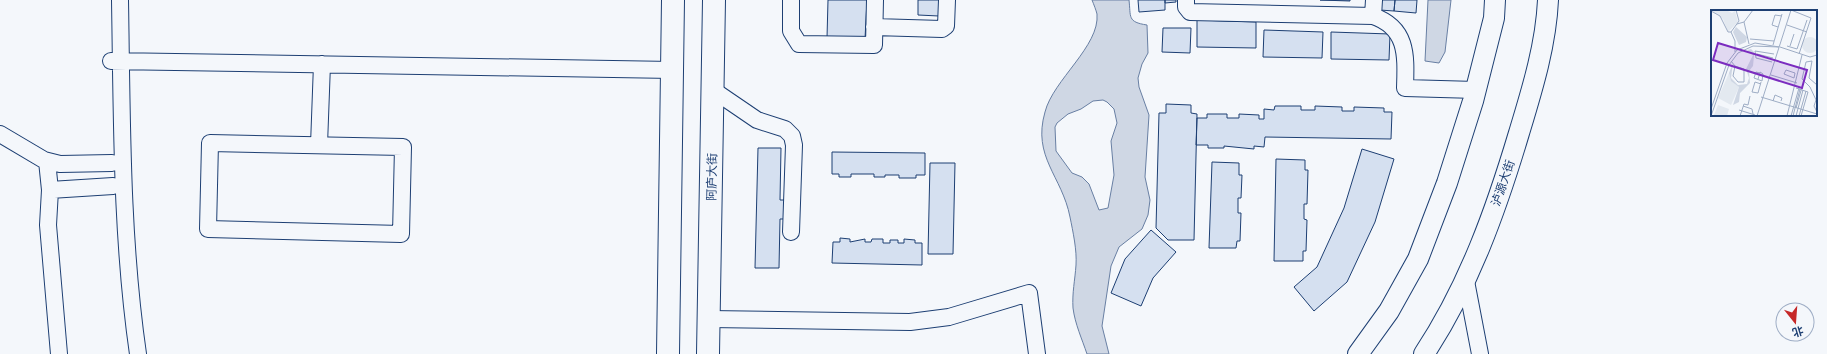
<svg xmlns="http://www.w3.org/2000/svg" width="1827" height="354" viewBox="0 0 1827 354" font-family="Arial,'Noto Sans SC',sans-serif">
<rect width="100%" height="100%" fill="#f4f7fb"/>
<path fill="#cfd7e4" stroke="#687fa3" fill-rule="evenodd" d="M1092 0H1129C1131 17 1127 22 1147 25L1148 53 1142 64 1138 78 1139 87 1149 115 1145 177 1150 200 1148 215 1142 229 1119 247 1111 266 1102 326 1109 354H1087C1082 339 1075 324 1073 308 1072 293 1075 280 1076 265 1077 250 1073 232 1070 217 1062 176 1032 157 1045 112 1053 80 1100 46 1097 14 1096 10 1094 5 1092 0ZM1103 100 1107 102 1114 109 1117 123 1111 141 1114 175 1108 208 1099 210 1089 184 1082 177 1072 173 1056 151 1055 127 1057 123 1068 114 1081 109 1093 101Z
M1428 0H1451L1445 52 1439 63 1425 61Z"/>
<path fill="#d5e0f0" stroke="#1d3f73" d="M828 0H867L865 39 827 38Z
M918 0H940L939 16 918 15Z
M1138 0H1165V10L1139 12Z
M1165 0H1176V2L1165 3Z
M1320 0H1350V1Z
M1381 0H1395L1394 11 1380 10Z
M1395 0H1417L1416 13 1394 11Z
M1197 20 1256 22V48L1197 47Z
M1163 28H1191L1190 53 1162 52Z
M1264 30 1323 32 1322 58 1263 57Z
M1331 32 1390 34 1389 60 1331 59Z
M1166 104 1191 105V113L1197 114 1194 240H1168L1156 228 1159 113H1166Z
M1275 106H1301V110H1315V106L1342 107V111H1354V107L1384 108V112H1392L1391 139 1265 137 1264 147 1254 146V149L1224 146V148H1208V145H1196L1197 118H1207V114H1227V118H1239V114L1259 115V119H1264V109L1274 110Z
M758 148H781L780 200H787L786 219H780L779 268H755Z
M1362 149 1394 159 1375 222 1347 282 1314 311 1294 287 1317 267 1344 208Z
M832 152 925 153V175H916V178H899V175H885V177H874V174H851V177H839V174H832Z
M1276 159 1305 160V170H1308L1307 204H1304V219L1307 220 1306 251H1303V261H1274Z
M1212 162 1239 163V175H1242L1241 198H1238V213H1241L1240 241H1237L1236 248H1209Z
M930 163H955L953 254H928Z
M1151 230 1176 252 1153 278 1141 306 1111 293 1125 259Z
M840 238 850 239V242L865 239V242H871L872 239H883V243H890V240H898V243H904V239L915 240V243H922V265L832 263 833 242H840Z"/>
<g fill="none" stroke-linecap="round" stroke-linejoin="round">
<defs>
<path id="minor" d="M120 0C122 118 121 237 138 354
M791 0V31L799 44 874 45 875 0
M1186 0V7L1190 12 1373 16C1408 28 1406 56 1405 88L1476 90
M1373 16 1374 0
M874 27 942 29 946 26 947 0
M111 61 673 70
M713 90 757 120 785 129 792 136 794 145 791 232
M0 134 44 160 60 164 112 163
M210 143 403 147 401 234 208 229Z
M319 145 322 64
M47 161 50 190 48 225 59 354
M50 190 113 186
M1466 281 1480 354
M709 319 910 322 949 317 1029 293 1037 354"/>
<path id="major" d="M1358 354 1389 311 1418 259 1447 183 1473 101 1494 18 1495 0
M1424 354C1469 286 1496 210 1519 133 1532 90 1546 45 1548 0"/>
<path id="highway" d="M668 354 673 0
M708 354 714 0"/>
</defs>
<use href="#minor" stroke="#1d3f73" stroke-width="18"/>
<use href="#major" stroke="#1d3f73" stroke-width="22"/>
<use href="#highway" stroke="#1d3f73" stroke-width="24"/>
<use href="#minor" stroke="#f4f7fb" stroke-width="16"/>
<use href="#major" stroke="#f4f7fb" stroke-width="20"/>
<use href="#highway" stroke="#f4f7fb" stroke-width="22"/>
</g>
<g text-anchor="middle" dominant-baseline="central" stroke-width="3" stroke-linejoin="round" paint-order="stroke">
<g font-size="12" fill="#1d3f73" stroke="#f4f7fb">
<text transform="translate(712 177) rotate(-89)">阿庐大街</text>
<text transform="translate(1503 183) rotate(-71)">泸源大街</text>
</g>
</g>
<g transform="translate(1711 10)">
<rect width="106" height="106" fill="#f4f7fb"/>
<path d="M0 0H15L11 6 15 0 21 3 24 1 27 12 17 22 12 9ZM91 35a8 8 0 1 1 16 0a8 8 0 1 1-16 0ZM18 63 20 70 28 77 20 95 7 88ZM7 95 18 99 16 106 3 105Z" fill="#e3e9f0"/>
<path d="M25 17 36 27 35 32 28 35 22 22ZM40 39 43 42V46L42 56 38 61 39 73 29 83 28 92 22 95 28 77 20 71 18 63 22 53 20 68 27 75 36 74 38 68 35 59 42 45 36 40Z" fill="#cfd7e4"/>
<path fill="none" stroke="#9eadc5" stroke-width="1" d="M80 0 100 8 88 44M0 1 9 6 17 22H20M33 12 38 34M26 14 33 12 42 0M76 15 96 22M67 17 61 15 64 5 71 6M39 29 63 31M62 35 71 4M76 36 86 39 96 10M79 36 83 24M69 37 99 47 106 45M24 42V31L20 22 28 11 25 0M46 44 62 48M20 51 24 56 33 59V72H27L22 66 24 56M61 52 45 48 44 41 63 44M75 60 84 63 83 68 73 64ZM60 65 86 73M47 69 49 63V62L52 64 51 71 43 68 45 62 49 63M91 69 95 52 101 51 98 68 106 75M91 69 99 77 106 92M50 74 44 72 41 82 47 83 50 72M85 78 97 82 90 106M50 87 106 104M105 90 103 96 106 102M62 91 64 85 71 88 70 91M32 96 41 99 42 104M85 98 91 77M0 99 16 53 26 40 44 33 68 37M28 100 44 105M0 106 18 55 27 43 42 36 68 37M29 106 33 94 37 95 39 86M46 106 80 0M76 106 91 45M80 106 88 78M82 106 89 79M85 106 92 80M88 106 95 81"/>
<path fill="#7b2cbf" fill-opacity="0.15" stroke="#7b2cbf" stroke-width="2" d="M7 33 96 60 91 78 2 50Z"/>
<rect width="106" height="106" fill="none" stroke="#1d3f73" stroke-width="2"/>
</g>
<g transform="translate(1795 322) rotate(163)"><circle r="19" fill="#f4f7fb" stroke="#9eadc5"/>
<path d="M0-3L7 15L0 10L-7 15Z" fill="#c62828"/>
<text y="-6" font-size="11" font-weight="bold" text-anchor="middle" fill="#1d3f73">北</text>
</g>
</svg>
